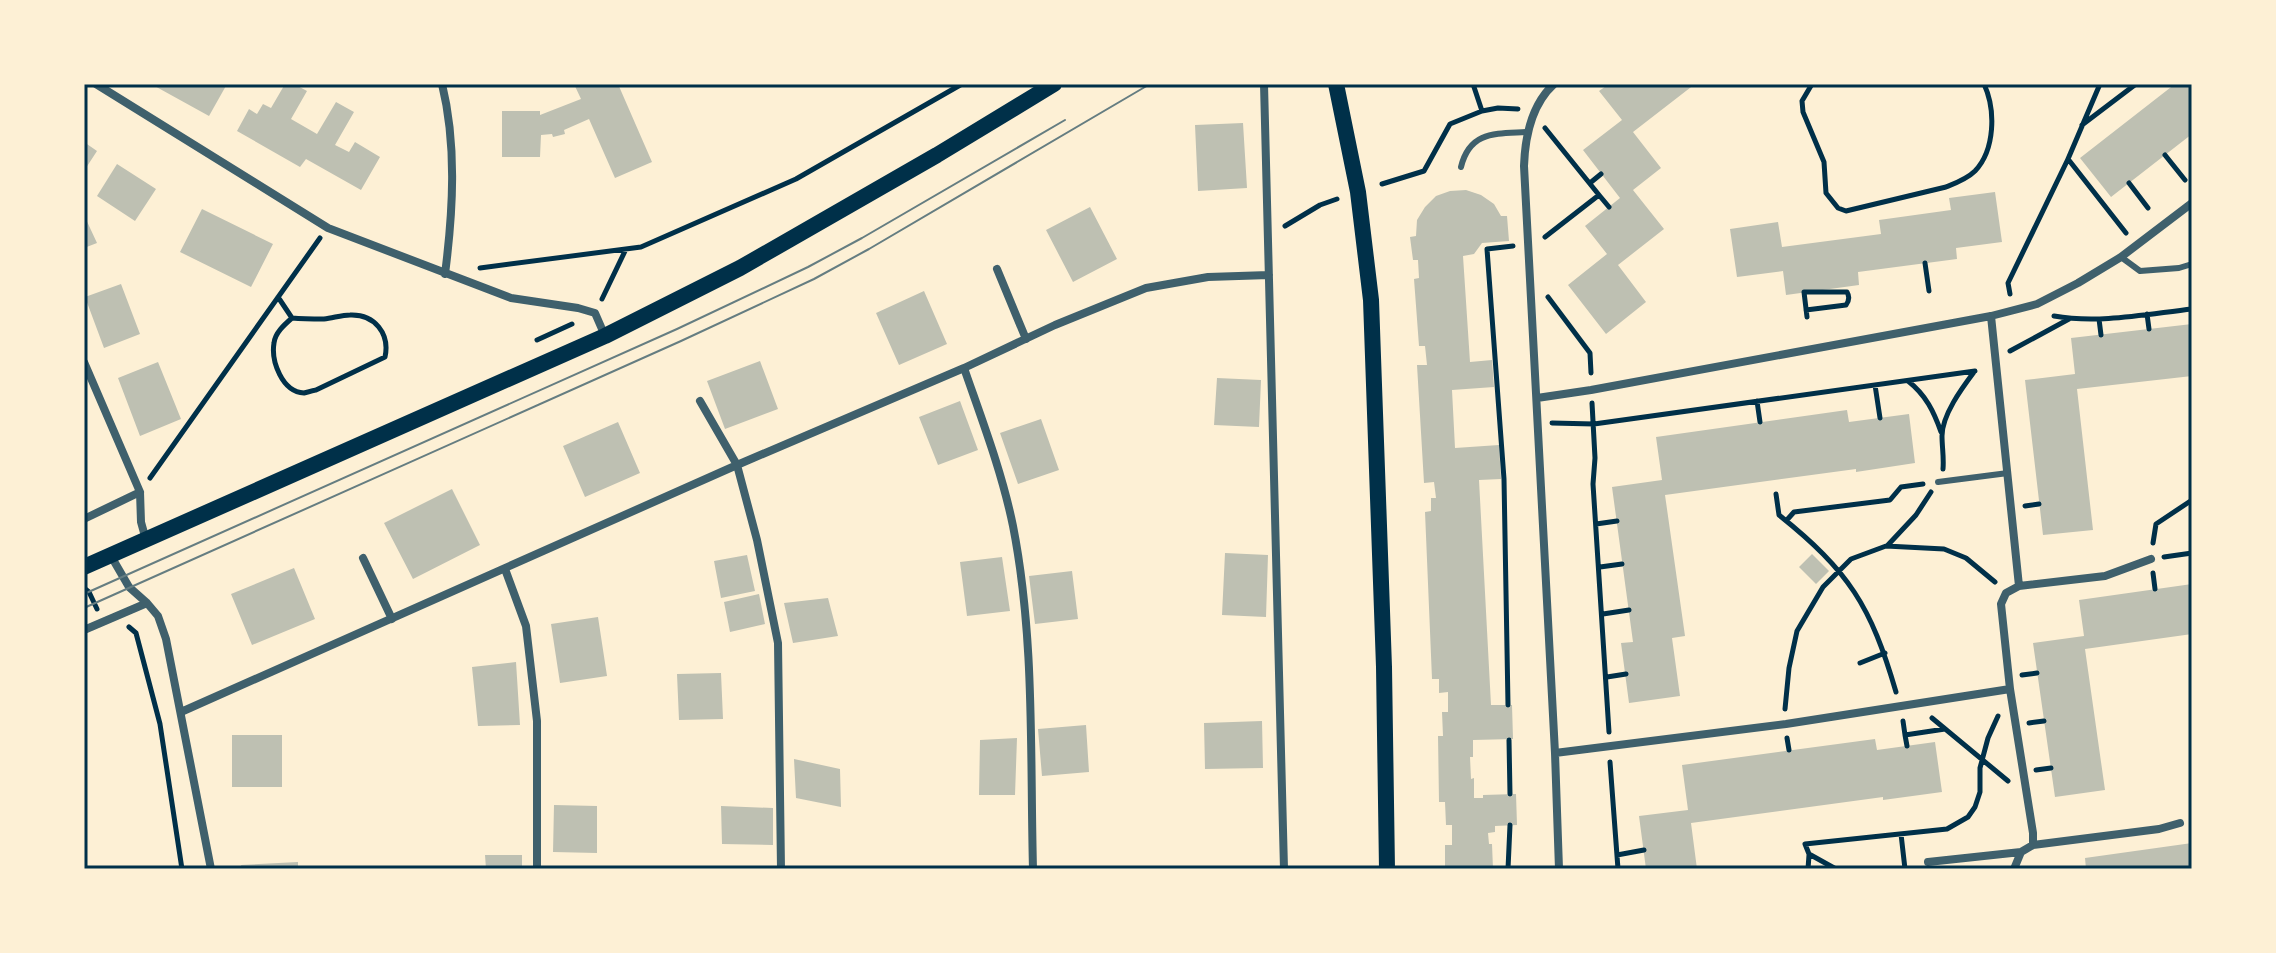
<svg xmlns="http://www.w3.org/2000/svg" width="2276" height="953" viewBox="0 0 2276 953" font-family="Arial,sans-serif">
<rect width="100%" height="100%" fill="#fdf0d5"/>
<path fill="#bec0b2" d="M151 84H227L209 116Z
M285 84H294L307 91 291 119 317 134 336 102 354 112 335 145 349 152 355 142 380 157 361 190 306 159 300 167 237 131 249 109 257 114 263 104 271 108Z
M574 84H618L652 162 615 178 589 119 564 130 565 134 553 137 552 134 541 135 540 157H502V111H540V115L581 99Z
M1609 84H1695L1633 132 1661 168 1633 190 1664 229 1618 265 1646 302 1606 334 1568 285 1607 254 1585 226 1620 198 1583 150 1622 120 1599 91Z
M2175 84H2192V134L2111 197 2080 158Z
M1243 123 1247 188 1198 191 1195 125Z
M84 142 97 151 84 171Z
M117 164 156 189 135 221 97 196Z
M1466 190 1481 195 1494 204 1501 216H1507L1509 241 1482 243 1474 254 1463 256 1470 362 1492 360 1494 387 1452 390 1455 448 1499 445 1501 479 1479 480 1491 705H1512L1513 739 1473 740V757H1470L1471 779 1474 778V798H1483V795L1516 794 1517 825 1495 826V832L1488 833 1489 844H1492L1493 869H1445V845H1452V825H1446L1445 802H1439L1438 736H1443L1442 712H1448V692L1439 693V679H1432L1425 512 1431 511V498H1436L1434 482 1424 483 1417 365H1427L1425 346H1419L1414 279 1419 278 1418 260H1413L1410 237 1416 236 1417 220 1425 207 1436 196 1450 191Z
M1995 192 2002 242 1956 248 1957 259 1858 272 1859 285 1786 295 1783 271 1737 277 1730 229 1778 222 1782 247 1881 234 1879 220 1951 210 1949 198Z
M1090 207 1117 259 1073 282 1046 230Z
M202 209 273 244 251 287 180 252Z
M84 215 97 243 84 248Z
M121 284 140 334 104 348 85 297Z
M924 291 947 344 899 365 876 313Z
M2192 324V376L2077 389 2093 530 2043 535 2025 380 2075 374 2071 338Z
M760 361 778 409 725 429 707 381Z
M158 362 181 419 140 436 118 378Z
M1217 378 1261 380 1259 427 1214 425Z
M960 401 978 450 938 465 919 417Z
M1847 410 1849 422 1909 414 1915 463 1856 472V469L1665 495 1685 636 1672 638 1680 696 1629 703 1621 643 1633 642 1612 487 1662 480 1656 437Z
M1041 419 1059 470 1018 484 1000 433Z
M618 422 640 473 585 497 563 446Z
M452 489 480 545 413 579 384 523Z
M1225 553 1268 555 1266 617 1222 615Z
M1812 554 1829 571 1816 584 1799 567Z
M747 555 755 591 721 598 714 561Z
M1002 557 1010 611 967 616 960 562Z
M294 568 315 619 252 645 231 594Z
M1072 571 1078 619 1035 624 1029 576Z
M2192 584V634L2085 649 2105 790 2055 797 2033 643 2084 636 2079 600Z
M759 594 765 624 730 632 724 602Z
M828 598 838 636 793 643 784 603Z
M598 617 607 676 560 683 551 624Z
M516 662 520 725 478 726 472 667Z
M721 673 723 719 679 720 677 674Z
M1262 721 1263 768 1205 769 1204 723Z
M1086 725 1089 772 1042 776 1038 729Z
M232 735H282V787H232Z
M1017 738 1015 795H979L980 740Z
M1875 739 1877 750 1935 742 1942 792 1883 800V797L1691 823 1697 869H1646L1639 816 1688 810 1682 765Z
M794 759 840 769 841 807 796 798Z
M554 805 597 806V853L553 852Z
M721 806 773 808V845L722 844Z
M2192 843V869H2086L2085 858Z
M485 855H522V869H486Z
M298 862V869H242L241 865Z"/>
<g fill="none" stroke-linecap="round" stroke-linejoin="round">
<path stroke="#003049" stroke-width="5" d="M1812 84 1802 101 1803 112 1824 162 1826 193 1838 208 1846 211 1946 187C1956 183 1967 179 1975 171 1995 150 1996 110 1984 84
M1482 111 1498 108 1518 109
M2082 125 2136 84
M2165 155 2185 180
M2068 159 2126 233
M1590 183 1601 174
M2129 183 2148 208
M1382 184 1424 171 1450 124 1482 111 1473 84
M1599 195 1609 207
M1285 226 1320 205 1337 199
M1545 237 1599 195 1545 128
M1925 263 1929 291
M480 268 641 247 796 179 962 84
M2010 294 2008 283 2068 159 2100 84
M278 297 292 318C303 319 314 319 324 319 333 318 342 315 350 315 375 314 390 334 385 357L316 390C315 390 304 393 304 393 282 392 271 361 274 343 275 333 284 325 292 318
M1548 297 1590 353 1591 373
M602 299 626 249
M1806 310 1846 305C1849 301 1850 297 1847 292H1804L1807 317
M2147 314 2149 329
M2054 316C2099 324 2147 314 2192 309
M2099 319 2101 335
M537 340 572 324
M2010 351 2069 319
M1908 381C1926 395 1934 412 1941 432
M1875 385 1880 418
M1757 401 1760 422
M1592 403 1595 458 1593 484 1609 732
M1552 423 1594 424 1975 371
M1943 469C1944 457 1942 447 1942 436 1942 415 1962 388 1974 372
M150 478 320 238
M1776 494 1779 515C1849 571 1871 606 1896 692
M2025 506 2039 504
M1786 521 1794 512 1890 500 1901 487 1923 484
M1596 524 1617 521
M2153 543 2156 524 2192 500
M1887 546 1916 515 1931 492
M2164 557 2192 553
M1600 567 1622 564
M2153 573 2155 589
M84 588 89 592 97 609
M1603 614 1629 610
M129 627 136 633 160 724 182 869
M1860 663 1885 653
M2022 675 2037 673
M1607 677 1626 674
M1508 705 1504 479 1487 249 1513 246
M1785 709 1789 668 1797 631 1823 587 1851 559 1886 546 1944 549 1966 558 1995 582
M1932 718 2008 781
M1903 721 1905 735 1945 729
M2029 723 2044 721
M1905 735 1907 746
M1787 738 1789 750
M1509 740 1510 794
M1610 762 1618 869
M2036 770 2051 768
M1901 834 1905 869
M1617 855 1644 850
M1508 869 1510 825
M1808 869 1809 855
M1836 869 1809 854 1805 844 1947 829 1968 817 1975 807 1980 792V768L1988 738 1998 716"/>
<path stroke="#3f606c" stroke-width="6" d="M1461 167C1470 130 1497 134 1528 132
M2121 257 2140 271 2179 268 2192 264
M1938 482 2008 473"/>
<path stroke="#3f606c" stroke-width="8" d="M96 84 328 228 511 298 578 308 595 313 605 336
M442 84C457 145 453 212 445 274
M1264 84 1284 869
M1554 84C1531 105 1525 137 1524 166L1555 753 1559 869
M997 269 1026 339
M1991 316 2019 586
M84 362 140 492 141 522 146 540
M964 368C982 420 1002 472 1013 526 1035 638 1030 755 1033 869
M1537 398 1591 390 1991 316 2037 304 2078 283 2121 257 2192 203
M700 401 737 465 757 540 778 643 781 869
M84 519 140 492
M111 556 129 587 147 603 158 616 166 639 211 869
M363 558 392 619
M505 569 526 626 537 721V869
M84 630 147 603
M181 712 737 465 964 368 1055 325 1146 288 1208 277 1269 275
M1555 753 1786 724 2010 689
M2033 845 2159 829 2180 823
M1928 862 2021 852
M2014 869 2021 852 2033 845V833L2010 689 2001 604 2006 593 2019 586 2105 576 2151 559"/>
<path stroke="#003049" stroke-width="16" d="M1336 84 1358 192 1371 300 1384 667 1387 869
M84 567 605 336 740 268 937 155 1054 84"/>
<path stroke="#657d81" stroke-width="2" d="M84 594 677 329 808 267 862 238 1065 120
M84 608 681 341 814 279 869 249 1150 84"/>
</g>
<rect width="2276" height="953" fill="none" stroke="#fdf0d5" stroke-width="172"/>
<rect x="86" y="86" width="2104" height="781" fill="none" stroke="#003049" stroke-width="3"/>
</svg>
